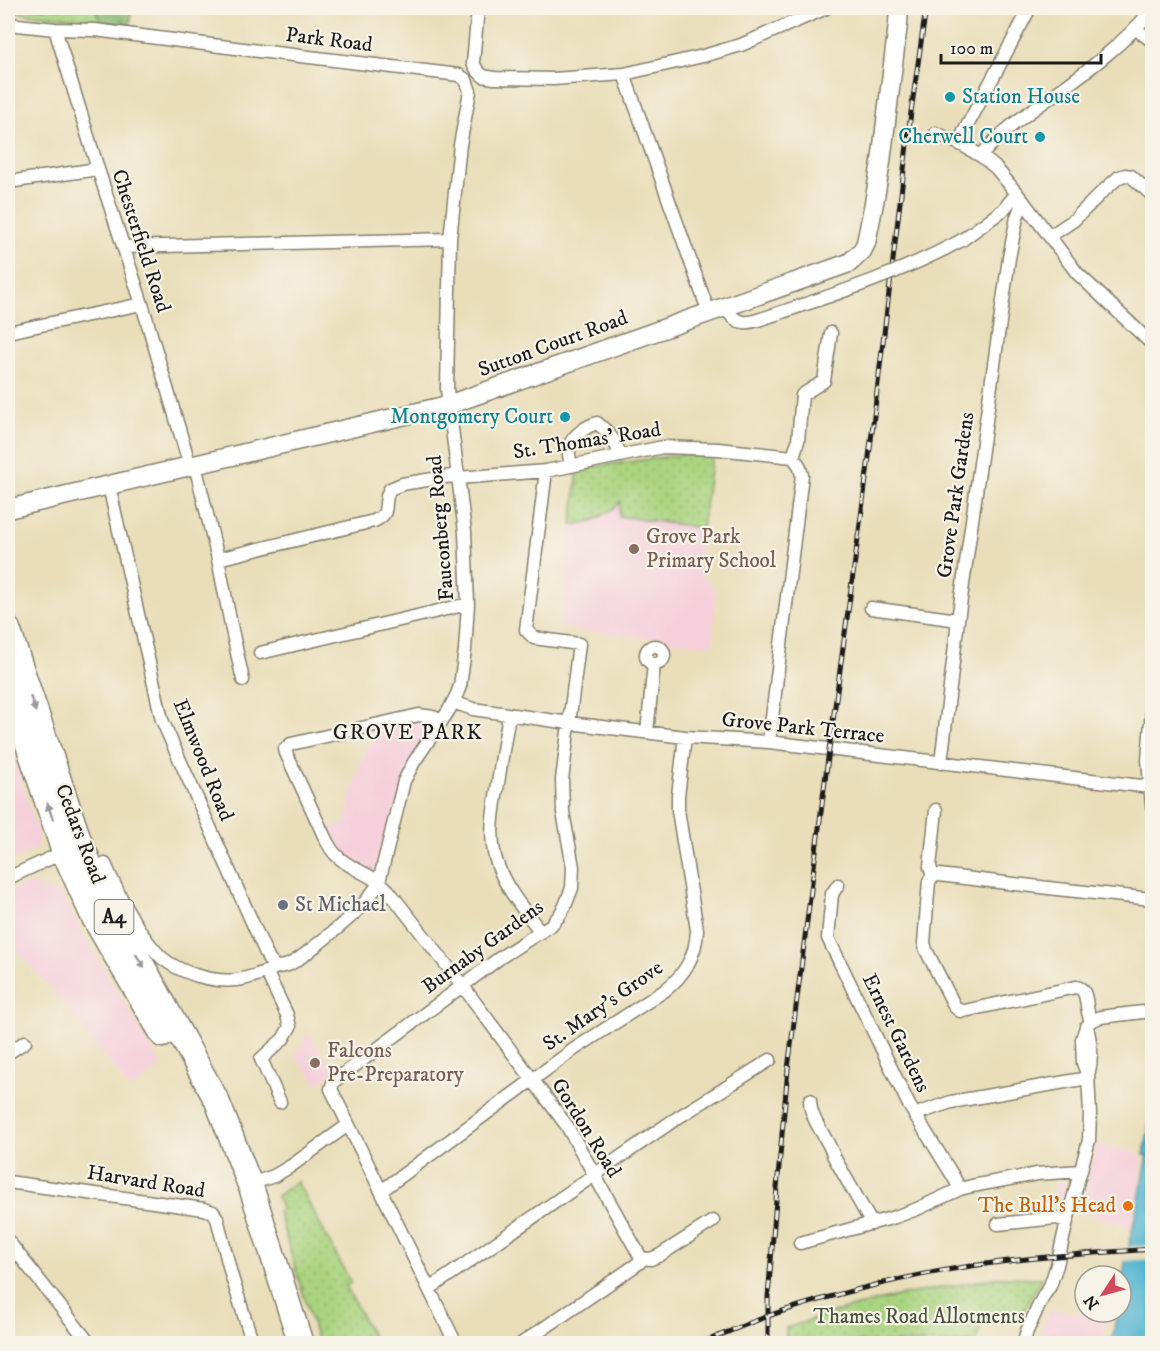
<svg xmlns="http://www.w3.org/2000/svg" width="1160" height="1351" viewBox="0 0 1160 1351" font-family="'IM FELL DW Pica',serif">
<defs>
<pattern id="green-dots" width="8" height="8" patternUnits="userSpaceOnUse" patternTransform="scale(1.5)"><rect width="8" height="8" fill="#aad480"/><path d="M2 2h.1M6 6h.1" fill="none" stroke="#92b56e" stroke-width="1.8" stroke-linecap="round"/></pattern>
<pattern id="forest-firs" width="22" height="20" patternUnits="userSpaceOnUse" patternTransform="scale(1.5)"><rect width="22" height="20" fill="#87b66e"/><path d="M5 1l3.5 6h-7zM16 11l3.5 6h-7z" fill="#6e935a"/></pattern>
</defs>
<rect width="100%" height="100%" fill="#f7f3e8"/>
<filter id="ink" filterUnits="userSpaceOnUse"><feTurbulence type="fractalNoise" baseFrequency=".0167" numOctaves="2"/><feDisplacementMap in="SourceGraphic" scale="12" xChannelSelector="R" yChannelSelector="G"/><feConvolveMatrix kernelMatrix="1 2 1 2 8 2 1 2 1" color-interpolation-filters="sRGB"/></filter>
<filter id="wash" filterUnits="userSpaceOnUse"><feTurbulence type="fractalNoise" baseFrequency=".008" numOctaves="4" result="noise"/><feDisplacementMap in="SourceGraphic" scale="24" xChannelSelector="R" yChannelSelector="G"/><feGaussianBlur stdDeviation="1.35" result="paint"/><feColorMatrix in="noise" values="0 0 0 0 0 0 0 0 0 0 0 0 0 0 0 0 0 1.4 0 .05"/><feComposite in="paint" operator="in"/></filter>
<g filter="url(#wash)">
<rect width="100%" height="100%" fill="#e9deb9"/>
<path fill="#f5cfdb" d="M707 451 712 457 697 570 716 590 713 645 560 628 578 469Z
M419 715 441 720 414 762 381 875 354 868 323 832 346 822 355 779 361 763 373 738 372 726Z
M8 739 38 833 37 848 8 863Z
M28 883 62 894 78 926 162 1066 130 1090 58 997 8 940V893Z
M308 1033 335 1071 317 1084 295 1055Z
M1097 1144 1139 1154 1142 1159 1141 1178 1131 1228 1079 1211Z
M1065 1181 1067 1184 1059 1208H1057L1053 1183Z
M1051 1310 1107 1316 1102 1343H1088L1075 1342 1074 1343H1034Z"/>
<path fill="url(#green-dots)" stroke="#63784e" stroke-width="1.5" d="M8 8H132L130 26 96 20 8 12Z
M707 451 712 457 702 528 619 516 620 502 612 510 593 521 572 525 578 469Z
M297 1181 351 1283 346 1286 349 1292 372 1336 377 1343H318L278 1211 281 1209 277 1196Z
M1000 1277 1042 1278 1019 1319 981 1323 976 1343H786V1328L842 1310 898 1296Z"/>
<path fill="url(#forest-firs)" stroke="#526945" stroke-width="1.5" d="M94 8H132L130 26 101 22Z"/>
<path fill="#53b6d1" stroke="#386976" stroke-width="1.5" d="M1152 1108V1343L1111 1344 1117 1312H1121C1121 1304 1124 1284 1122 1278L1148 1156 1144 1155Z"/>
<path fill="#e9deb9" d="M1152 1245V1259L1123 1261 1126 1247Z"/>
</g>
<g filter="url(#ink)">
<g fill="none" stroke-linecap="round" stroke-linejoin="round">
<defs>
<path id="street" d="M478 8 473 63 477 70 483 76 494 78 553 79 624 74 703 56 741 45 826 8
M8 24 55 29 95 30 259 51 459 75 466 80 470 91 460 145 450 239 447 389 465 532 468 604 465 650 460 686 457 694 449 710 414 762 404 781 379 882C366 907 340 926 318 944 309 951 299 960 288 965 284 967 279 966 275 968 244 981 228 985 195 975 183 971 172 966 162 958 138 935 118 894 105 864
M55 29 98 169 142 304 190 466
M1136 29 1152 41
M624 74 709 313
M936 133 964 146 981 156 996 168 1023 201 1077 273 1152 344
M958 143 1030 8
M981 156C1001 131 1028 113 1055 94 1090 69 1124 43 1152 10
M8 182 98 169
M1050 236 1074 220 1101 193 1119 177 1125 175 1131 176 1152 195
M962 240 1003 210 1017 193
M123 247 450 239
M725 308C735 322 742 325 758 320
M8 332 142 304
M793 457 798 441 802 395 824 381 831 333
M195 465 218 559 232 630 243 680
M571 466C570 459 567 452 570 445 573 435 587 426 597 423 610 433 614 440 621 456
M458 478 546 471 663 447 718 449 793 457 799 465 802 475 769 742
M109 486 162 720 269 960 276 967
M218 559 374 521C393 513 381 503 390 489L402 484 458 475
M871 608 958 620
M646 655a9 9 0 1 1 18 0a9 9 0 1 1-18 0Z
M260 653 468 604
M453 702 473 709 569 723 685 737 769 742 1150 787
M1152 709 1148 760 1152 806
M509 715C505 738 501 761 498 784 494 808 489 833 495 857 503 886 523 909 541 932
M441 720 433 717 419 715 291 744 285 749 286 753 325 838C328 844 331 850 336 855 350 870 373 874 388 890L462 985 567 1126 641 1258
M647 732 654 664
M941 763 958 620 1009 258 1017 217 1023 201
M936 810 930 867 933 876 929 881 924 943 926 950 955 1007 960 1011H964L1076 987C1090 989 1084 1008 1091 1021
M933 876 939 875 1057 889 1152 899
M8 878 64 852
M838 885 832 894 828 938 909 1105 953 1176 960 1189
M267 973 287 1015 290 1027 283 1039 261 1059 280 1102
M1091 1021 1100 1017 1152 1011
M1087 1026C1091 1044 1093 1057 1088 1076
M8 1053 25 1042
M810 1100C810 1121 828 1137 834 1157L872 1224
M915 1116 922 1112 951 1102 1088 1078
M8 1182 204 1209 213 1212 217 1218 231 1274 253 1344
M250 1184 274 1176 291 1166 348 1125
M381 1191 573 1050 664 991C685 975 696 956 697 930L678 810V796L685 737
M998 1224 1056 1218 1067 1221
M8 1241 90 1344
M800 1243 895 1217 917 1209 960 1189 972 1186 1037 1174 1081 1171
M641 1258 651 1259 660 1255 713 1221
M429 1289 674 1120 770 1060
M456 1344 331 1089 333 1083 337 1079 501 957 551 925 559 916 565 906 572 888 573 867 563 812 562 780 579 644 534 638 526 630 546 471
M521 1344 636 1265 640 1262 641 1258
M1023 1344 1027 1331 1039 1305 1044 1295 1050 1286 1057 1265 1067 1221 1089 1140 1090 1114 1088 1076 1083 1063 1082 1039 1086 1027"/>
<path id="secondary" d="M8 509 448 405 849 263 862 251 866 243 874 203 881 162 898 24 899 8"/>
<path id="highway" d="M8 629 79 840 111 912 145 970 217 1101 252 1190 301 1344
M8 685 64 852 93 916 112 949 163 1035"/>
</defs>
<use href="#street" stroke="#827d6a" stroke-width="15"/>
<use href="#secondary" stroke="#827d6a" stroke-width="21"/>
<use href="#highway" stroke="#827d6a" stroke-width="27"/>
<use href="#street" stroke="#fff" stroke-width="12"/>
<use href="#secondary" stroke="#fff" stroke-width="18"/>
<use href="#highway" stroke="#fff" stroke-width="24"/>
<defs>
<path id="rail" d="M699 1344C726 1333 752 1321 780 1312 842 1292 906 1276 971 1266 1031 1257 1092 1253 1152 1249
M768 1344V1297L777 1188 788 1069 829 750 868 465 911 112 926 8"/>
</defs>
<use href="#rail" stroke="#1c1c1c" stroke-width="5"/>
<use href="#rail" stroke="#f7f3e8" stroke-width="3" stroke-dasharray="9" stroke-linecap="butt"/>
<defs>
<path id="street-bridge" d="M758 320C827 297 898 275 962 240"/>
</defs>
<use href="#street-bridge" stroke="#827d6a" stroke-width="15" stroke-linecap="butt"/>
<use href="#street-bridge" stroke="#fff" stroke-width="12"/>
</g>
<defs><path id="oneway-solid" d="M-6-.8H1V-3.2L6.5 0L1 3.2V.8H-6Z" transform="scale(1.5)"/></defs>
<g fill="#999">
<use href="#oneway-solid" transform="translate(33 704) rotate(71)"/>
<use href="#oneway-solid" transform="translate(50 811) rotate(-109)"/>
<use href="#oneway-solid" transform="translate(140 961) rotate(59)"/>
</g>
</g>
<g fill="#0f9aa8" stroke="#f7f3e8" stroke-width="2">
<circle cx="950" cy="97" r="6"/>
<circle cx="1040" cy="137" r="6"/>
<circle cx="565" cy="417" r="6"/>
</g>
<g fill="#8d6e63" stroke="#f7f3e8" stroke-width="2">
<circle cx="634" cy="549" r="6"/>
<circle cx="315" cy="1063" r="6"/>
</g>
<circle fill="#6b7280" stroke="#f7f3e8" stroke-width="2" cx="283" cy="905" r="6"/>
<circle fill="#e8710a" stroke="#f7f3e8" stroke-width="2" cx="1128" cy="1206" r="6"/>
<g text-anchor="middle" dominant-baseline="central" stroke-width="4.5" stroke-linejoin="round" paint-order="stroke">
<rect fill="#f7f3e8" stroke="#5e5c59" stroke-width="1.5" x="94.5" y="900" width="39" height="34" rx="4.5"/>
<g font-size="20" font-weight="bold" fill="#1c1c1c">
<text x="114" y="917">A4</text>
</g>
<g font-size="21" fill="#1c1c1c" stroke="#f7f3e8">
<text transform="translate(329 40) rotate(7)">Park Road</text>
<text transform="translate(141 241) rotate(72)">Chesterfield Road</text>
<text transform="translate(553 344) rotate(-20)">Sutton Court Road</text>
<text transform="translate(587 441) rotate(-9)">St. Thomas' Road</text>
<text transform="translate(956 495) rotate(-82)">Grove Park Gardens</text>
<text transform="translate(441 528) rotate(-95)">Fauconberg Road</text>
<text transform="translate(803 728) rotate(6)">Grove Park Terrace</text>
<text transform="translate(203 760) rotate(68)">Elmwood Road</text>
<text transform="translate(80 834) rotate(69)">Cedars Road</text>
<text transform="translate(483 947) rotate(-36)">Burnaby Gardens</text>
<text transform="translate(603 1006) rotate(-35)">St. Mary's Grove</text>
<text transform="translate(896 1033) rotate(64)">Ernest Gardens</text>
<text transform="translate(586 1128) rotate(58)">Gordon Road</text>
<text transform="translate(146 1182) rotate(9)">Harvard Road</text>
</g>
<g font-size="21" fill="#0d838f" stroke="#f7f3e8" text-anchor="end">
<text x="962" y="97" text-anchor="start">Station House</text>
<text x="1028" y="137">Cherwell Court</text>
<text x="553" y="417">Montgomery Court</text>
</g>
<g font-size="21" fill="#785e54" stroke="#f7f3e8" text-anchor="start">
<text x="646" y="537">Grove Park<tspan x="646" dy="24">Primary School</tspan></text>
<text x="327" y="1051">Falcons<tspan x="327" dy="24">Pre-Preparatory</tspan></text>
</g>
<g font-size="21" fill="#5b616d" stroke="#f7f3e8" text-anchor="start">
<text x="295" y="905">St Michael</text>
</g>
<g font-size="21" fill="#c56008" stroke="#f7f3e8" text-anchor="end">
<text x="1116" y="1206">The Bull's Head</text>
</g>
<g font-size="21" fill="#47533a" stroke="#f7f3e8">
<text x="919" y="1317">Thames Road Allotments</text>
</g>
<g font-size="22" letter-spacing="1.5" fill="#1c1c1c" stroke="#f7f3e8">
<text x="408" y="732">GROVE PARK</text>
</g>
</g>
<rect width="1160" height="1351" fill="none" stroke="#f7f3e8" stroke-width="30"/>
<g transform="translate(1103 1294) rotate(234)"><circle r="28" fill="#f7f3e8" stroke="#9f9d96" stroke-width="1.5"/>
<path d="M0-4.5L10 22L0 15L-10 22Z" fill="#d1495b"/>
<text y="-9" font-size="16" font-weight="bold" text-anchor="middle" fill="#1c1c1c">N</text>
</g>
<path d="M941 54v9h160v-9" fill="none" stroke="#1c1c1c" stroke-width="3"/>
<text x="950" y="54" font-size="18" fill="#1c1c1c" stroke="#f7f3e8" stroke-width="4.5" paint-order="stroke">100 m</text>
</svg>
